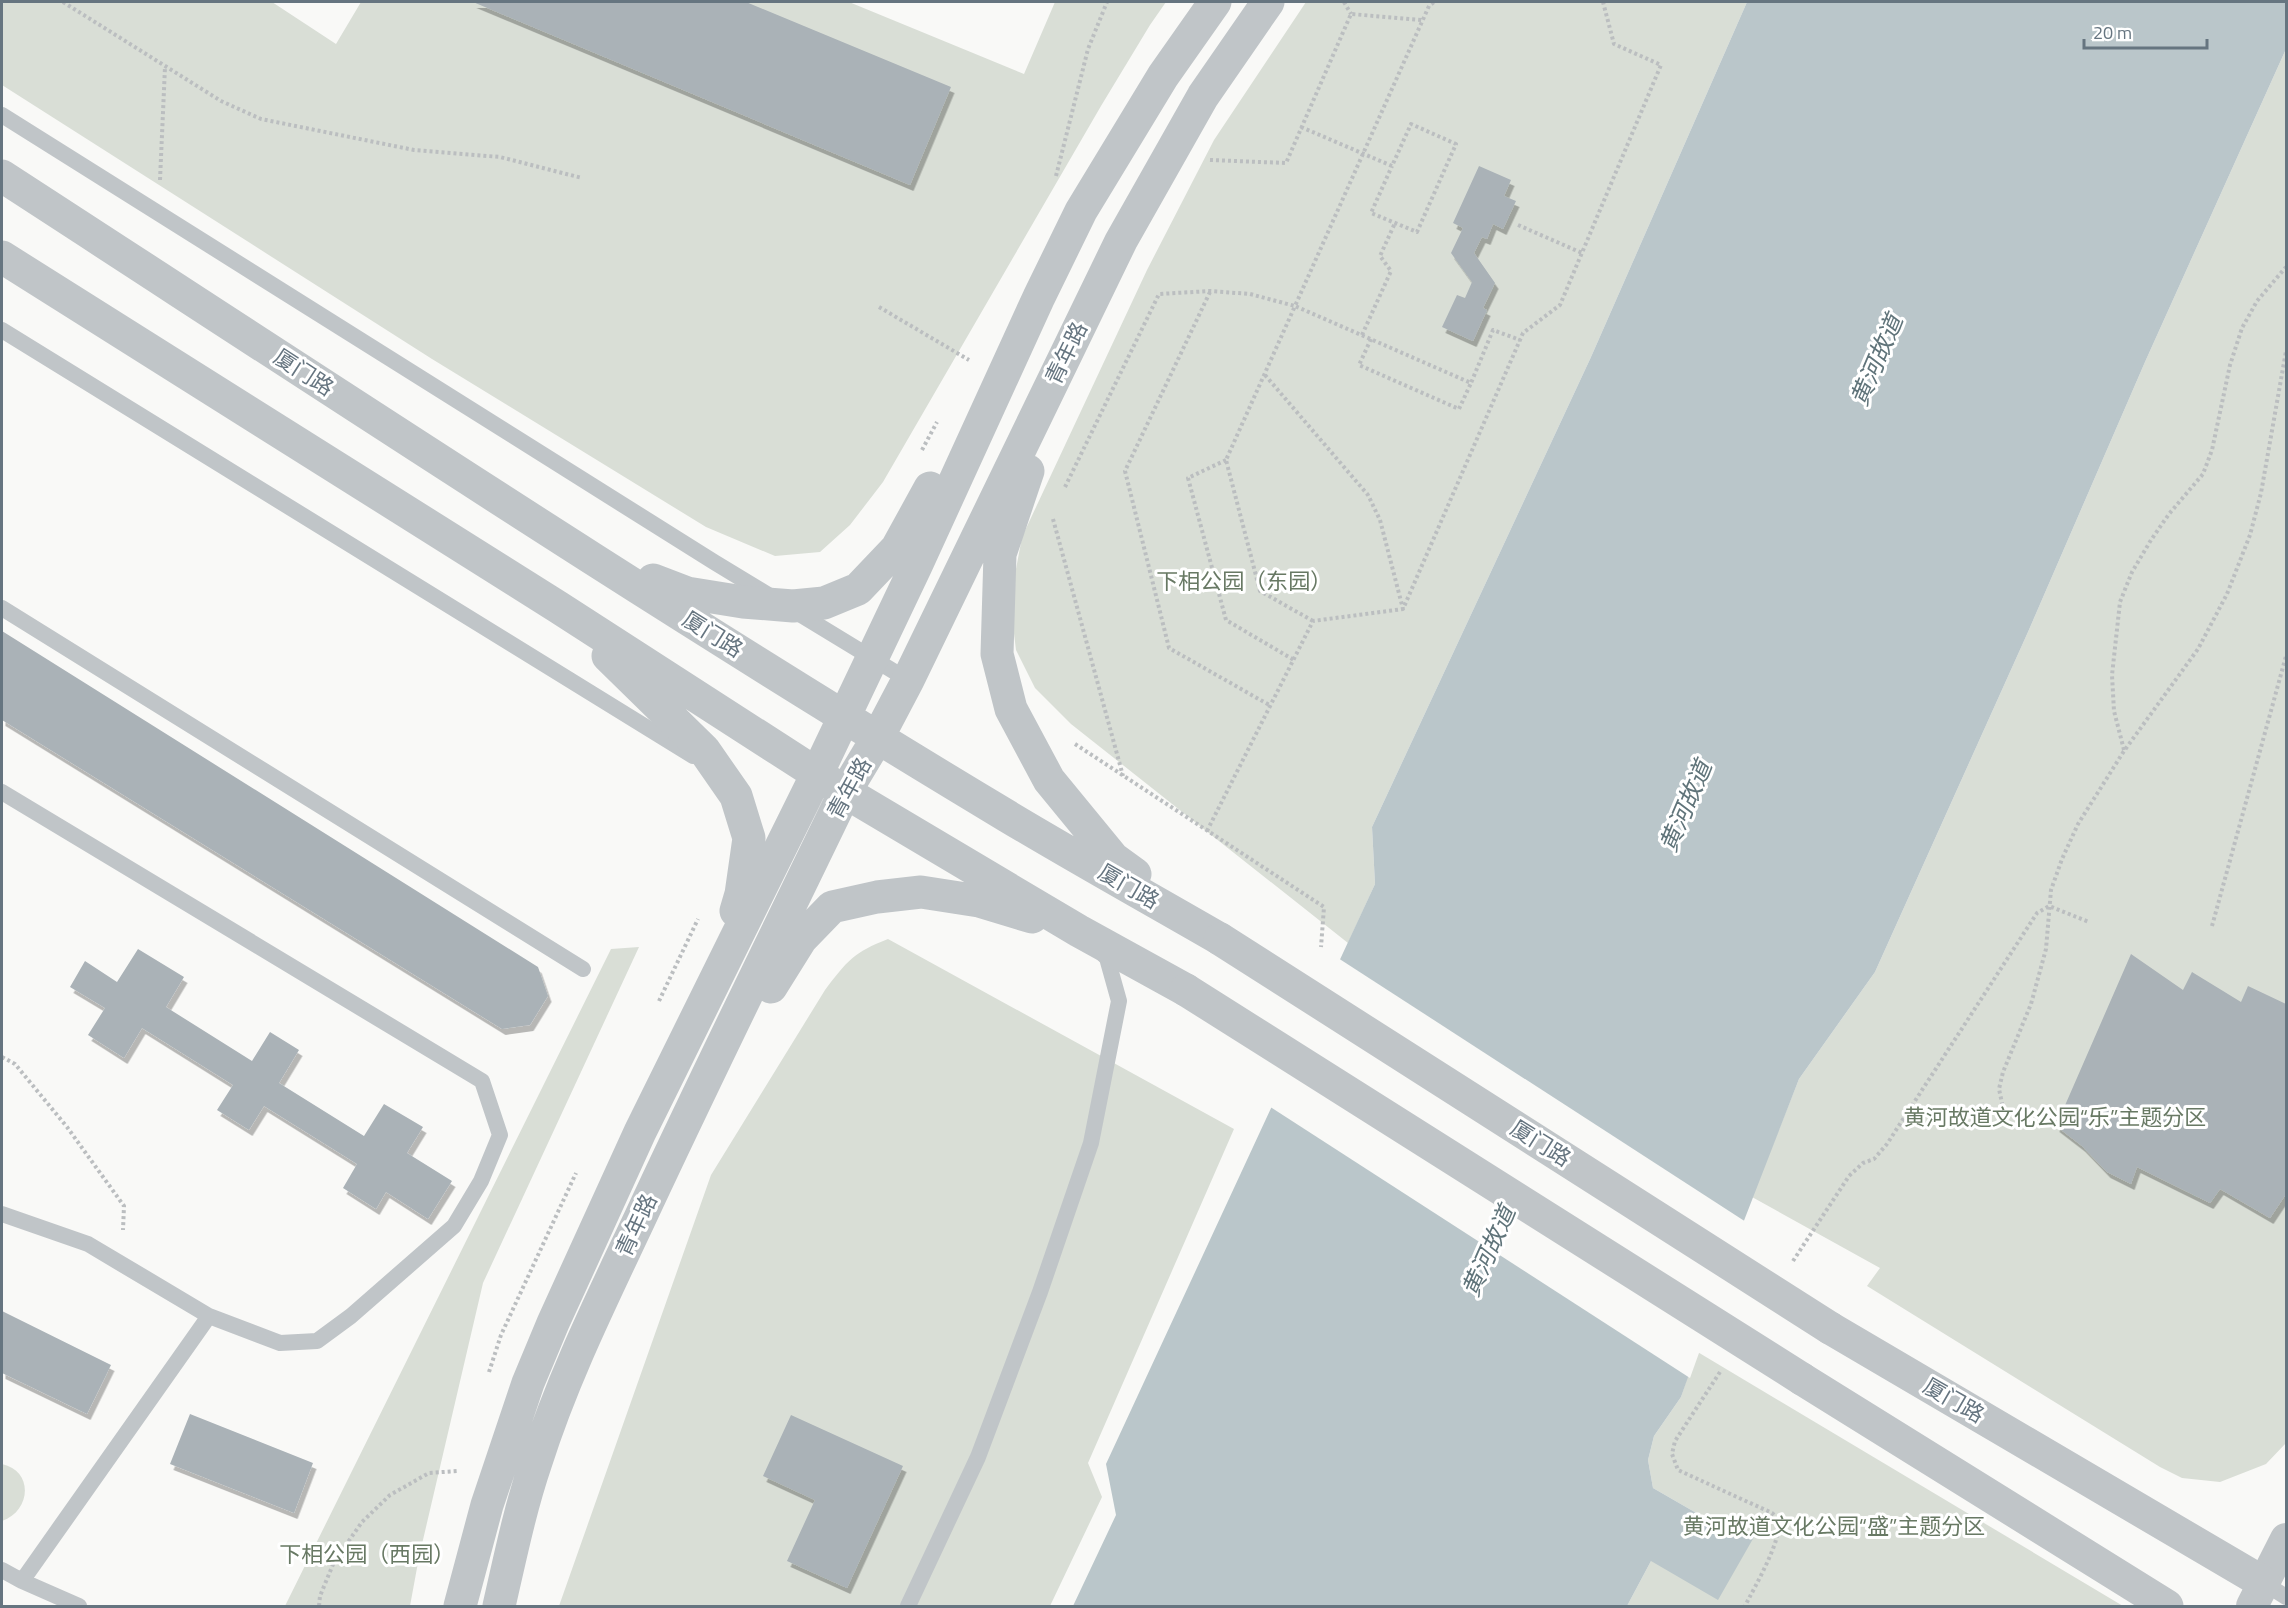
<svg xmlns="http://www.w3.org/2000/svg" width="2288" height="1608" viewBox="0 0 2288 1608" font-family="'Titillium Web','Noto Sans SC',sans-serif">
<defs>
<filter id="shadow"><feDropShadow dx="3.5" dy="6" stdDeviation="0" flood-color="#0004"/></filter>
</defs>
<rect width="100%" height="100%" fill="#f9f9f7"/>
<path fill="#d9ded6" d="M2 2H272L336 44 361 2H849L1024 74 1055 2H1166L1150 25 1101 106 883 482 850 525 820 552 775 556 706 527 432 359 2 85Z
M1306 2H1747L1591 357 1372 827 1375 884 1348 943 1071 724 1035 688 1016 650 1010 601 1022 537 1147 270 1214 140Z
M2286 49V1443L2266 1464 2220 1482 2182 1478 2160 1467 1867 1286 1880 1268 1752 1197 1799 1079 1875 972 2028 632 2145 362Z
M888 939 1234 1129 1088 1463 1102 1497 1050 1606H559L711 1175 825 990C847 961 854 952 888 939Z
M639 947 483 1283 419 1557 410 1606H285L611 949Z
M1696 1351 2123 1606H1627L1651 1561 1753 1537 1712 1522 1653 1488 1648 1460 1654 1436 1681 1397Z
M2 1464C34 1471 31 1511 2 1521Z"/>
<path fill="#bac6ca" d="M1747 2H2286V49L2145 362 2028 632 1875 972 1799 1079 1738 1236 1681 1397 1654 1436 1648 1460 1653 1488 1712 1522 1754 1537 1718 1600 1651 1561 1627 1606H1073L1116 1515 1106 1464 1375 884 1372 827 1591 357Z"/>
<path fill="#f9f9f7" d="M1338 958 1746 1222 1690 1378 1269 1106Z"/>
<path fill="#aab2b7" filter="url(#shadow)" d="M473 2H746L951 87 910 185Z
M1479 166 1511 180 1504 196 1516 201 1503 229 1493 224 1487 239 1482 237 1474 253 1495 283 1483 308 1487 310 1473 341 1442 327 1457 295 1465 298 1472 282 1451 253 1463 228 1453 223Z
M2 631 538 967 548 996 530 1025 502 1029 2 720Z
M138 949 184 977 166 1007 252 1061 270 1032 299 1050 279 1083 364 1136 384 1104 423 1127 407 1153 452 1181 428 1219 386 1192 376 1209 343 1188 357 1164 264 1106 249 1130 217 1110 233 1085 142 1028 124 1058 88 1035 105 1008 70 987 85 961 117 982Z
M2131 954 2183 990 2192 972 2241 1002 2248 986 2286 1004V1194L2270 1218 2220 1189 2210 1203 2137 1167 2131 1184 2107 1172 2082 1146 2056 1126Z
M2 1311 111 1365 87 1414 2 1373Z
M190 1414 313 1463 294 1513 170 1464Z
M791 1415 903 1466 847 1588 787 1561 815 1500 763 1476Z"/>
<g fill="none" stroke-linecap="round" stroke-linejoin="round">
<path stroke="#bbbec0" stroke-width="4" stroke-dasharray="3 3" stroke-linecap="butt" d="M63 2 221 101 261 119 414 150 500 157 582 178
M1344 2 1351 14
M1301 127 1392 166 1411 124 1456 144 1417 232 1371 213 1392 166
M1210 160 1286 163 1351 14 1422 20
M1056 176 1088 49 1107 2
M160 180 165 67
M1518 225 1582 253
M1210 292 1125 471 1169 648 1271 706
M879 307 969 360
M1362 335 1391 271 1380 256 1395 223
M1371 339 1359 365 1459 409 1471 383
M1265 375 1368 495 1380 520 1403 609
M922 450 937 422
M1226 460 1188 478 1226 620 1294 660
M1065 487 1159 294 1210 291 1250 294 1295 306 1429 6 1434 2
M1053 519 1123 776
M1313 621 1260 591 1226 460 1295 306 1471 383 1493 330 1520 340
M1075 744 1324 907 1321 947
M2124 750 2114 711 2112 675 2120 602 2132 572 2151 540 2169 514 2203 474 2212 450 2230 365 2242 328 2257 301 2286 267
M1207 831 1313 621 1403 609 1523 333 1560 305 1661 65 1614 44 1603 2
M2212 926 2286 656
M659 1001 698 919
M2 1057 15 1064 67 1127 124 1206 123 1230
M2005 1117 1999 1089 2003 1072 2031 1004 2046 949 2051 890 2062 859 2078 824 2124 751 2198 649 2227 594 2250 535 2261 493 2286 351
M1793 1261 1849 1176 1863 1163 1874 1159 1887 1144 2037 913 2049 906 2089 922
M489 1372 501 1335 576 1173
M1720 1372 1675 1441 1672 1454 1678 1470 1772 1513C1773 1514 1778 1519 1778 1520 1784 1537 1753 1590 1745 1606
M319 1606 320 1596 334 1562 362 1522 390 1495 429 1473 457 1471"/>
<path stroke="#c0c5c8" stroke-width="16" d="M2 115 714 562 908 680
M2 330 693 756
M2 608 583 969
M2 792 482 1081 500 1135 481 1181 454 1226 351 1316 317 1341 280 1343 209 1316 88 1244 2 1214
M2 1570 22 1581 79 1606
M22 1581 209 1316
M2264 1583 2286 1597
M908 1606 978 1457 1040 1292 1091 1143 1119 1001 1107 958 1097 948"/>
<path stroke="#c0c5c8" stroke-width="32" d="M2252 1606 2286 1539"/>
<path stroke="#c0c5c8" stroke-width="33" d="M2 176C335 392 667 612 1007 816 1077 858 1149 898 1220 939
M2 257 558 607 845 792 1079 931 1186 990
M1028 471 1000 554 997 654 1011 709 1049 780 1113 858 1135 874
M653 580 687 593 743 602 793 606 824 603 858 589 897 548 930 488
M608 656 704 750 736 796 749 838 741 894 736 911
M771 987 801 939 832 907 877 897 921 892 979 901 1032 917
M1830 1328 2264 1583
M1802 1379 2167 1606
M460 1606 487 1505 528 1383 553 1323 640 1132 817 774 916 566 1039 297 1081 211 1163 76 1215 2
M499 1606C510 1558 520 1509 536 1462 563 1377 603 1297 641 1216 707 1074 777 933 845 792L878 737 908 680 1121 241 1203 96 1268 2"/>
<path stroke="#c0c5c8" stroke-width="33" d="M1220 939 1830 1328
M1186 990 1802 1379"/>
</g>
<g text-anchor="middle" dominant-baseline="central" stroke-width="6" stroke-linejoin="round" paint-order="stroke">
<g font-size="22" fill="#667580" stroke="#fff">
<text transform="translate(1066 353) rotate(-64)">青年路</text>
<text transform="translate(304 372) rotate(33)">厦门路</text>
<text transform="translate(713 634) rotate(32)">厦门路</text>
<text transform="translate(849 788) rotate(-61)">青年路</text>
<text transform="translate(1129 886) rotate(30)">厦门路</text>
<text transform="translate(1541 1143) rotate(32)">厦门路</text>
<text transform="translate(636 1225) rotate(-65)">青年路</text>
<text transform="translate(1954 1400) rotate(30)">厦门路</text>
</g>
<g font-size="22" fill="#687964" stroke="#fff">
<text x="1244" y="581">下相公园（东园）</text>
<text x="2055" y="1117">黄河故道文化公园“乐”主题分区</text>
<text x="1834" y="1526">黄河故道文化公园“盛”主题分区</text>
<text x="367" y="1554">下相公园（西园）</text>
</g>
<g font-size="24" font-style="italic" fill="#60747a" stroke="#fff">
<text transform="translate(1876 360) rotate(-67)">黄河故道</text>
<text transform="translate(1685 806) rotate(-67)">黄河故道</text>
<text transform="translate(1488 1251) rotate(-66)">黄河故道</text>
</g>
</g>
<rect width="2288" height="1608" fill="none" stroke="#667580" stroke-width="6"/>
<path d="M2084 39v9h123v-9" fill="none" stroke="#667580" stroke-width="3"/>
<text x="2093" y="39" font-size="18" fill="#667580" stroke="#ffffff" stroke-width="4.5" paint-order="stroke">20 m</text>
</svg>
